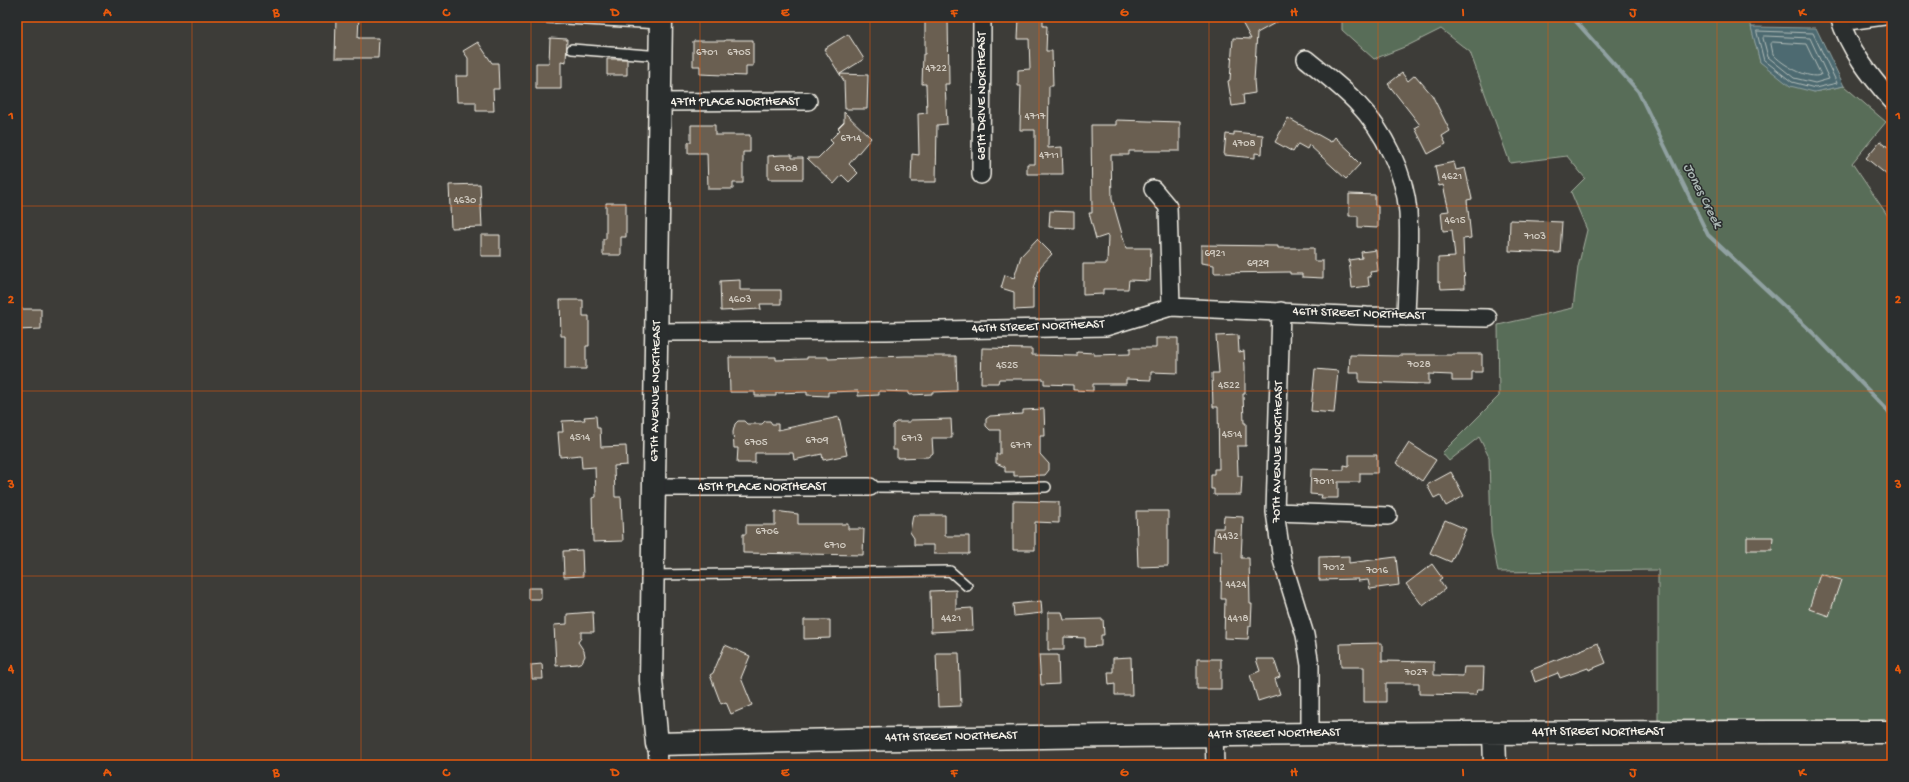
<svg xmlns="http://www.w3.org/2000/svg" width="1909" height="782" viewBox="0 0 1909 782" font-family="'Gochi Hand',sans-serif">
<rect width="100%" height="100%" fill="#3d3c38"/>
<filter id="ink" filterUnits="userSpaceOnUse"><feTurbulence type="fractalNoise" baseFrequency=".025" numOctaves="2"/><feDisplacementMap in="SourceGraphic" scale="8" xChannelSelector="R" yChannelSelector="G"/><feConvolveMatrix kernelMatrix="1 2 1 2 8 2 1 2 1" color-interpolation-filters="sRGB"/></filter>
<g filter="url(#ink)">
<path fill="#586d59" stroke="#a6afa0" d="M1342 17H1749L1760 62 1814 92 1844 86 1886 122 1852 163 1892 222V723L1658 724V570L1498 572 1491 533 1489 457 1479 437 1449 461 1442 453 1499 396 1498 325 1573 308 1578 267 1587 230 1571 192 1585 178 1567 156 1510 163 1470 52 1441 29 1407 46 1374 59 1342 30Z"/>
<path fill="#4d6b71" stroke="#90a1a1" d="M1751 27 1816 28 1844 86 1814 92 1790 86 1760 62Z"/>
<g fill="none" stroke-linecap="round" stroke-linejoin="round">
<path stroke="#b1bbb8" stroke-width="1" d="M1757 31 1813 33 1837 83 1815 88 1792 82 1764 60Z
M1765 36 1810 38 1829 79 1815 83 1794 78 1768 57 1763 38Z
M1773 42 1806 44 1821 75C1808 80 1781 64 1773 54 1772 51 1772 47 1771 44Z"/>
<path stroke="#90a1a1" stroke-width="4" d="M1572 17 1638 91 1708 235 1814 334 1892 415"/>
</g>
<path fill="#6a5f51" stroke="#f4f1e8" d="M336 17H359L358 38H379L378 58H335Z
M925 17H948L949 84H945L947 124 937 125 936 182H911L912 154 919 155 918 114 927 113 926 84H922L923 54H925Z
M1019 17H1043V26H1047L1046 51H1052L1053 86H1049L1048 148 1062 147 1063 174H1027V164H1035V130H1020L1021 86H1018V70L1030 69 1029 39H1018Z
M1239 17H1286L1257 33 1254 81 1255 93 1243 95 1244 104 1232 106 1228 81 1230 80 1233 38 1251 39Z
M848 34 864 59 840 74 868 75 867 109H845L844 81 824 49Z
M550 38 567 39 566 62 561 61V89H536V63H549Z
M725 40H753V66H746V76L700 74V66H693V41H725Z
M478 42 492 63H498L499 89H493L494 111H476V102H457L456 76H468V58L463 51Z
M607 59H627V75H607Z
M1402 73 1408 81 1415 75 1432 95 1450 131 1442 136 1446 144 1428 154 1415 128 1420 125 1388 84Z
M844 112 871 138 849 164 858 173 849 182 842 175 834 184 807 158H818L833 143 830 140 840 130 838 128 844 122Z
M1288 118 1331 142 1335 137 1352 153 1351 155 1360 164 1346 179 1309 145 1307 149 1298 144 1293 152 1275 142Z
M1116 120 1180 122V151H1129V155H1111L1112 199 1126 248H1151L1150 281 1129 280 1128 289H1103V294L1083 295V264H1107L1108 235 1096 239 1089 213H1092L1091 125H1116Z
M691 125H715V135H750V152H743V183H733V189H708L707 153H688V142H691Z
M1234 132 1263 135 1262 154 1255 153V158L1224 155 1226 134 1234 135Z
M1880 141 1892 150V169L1887 175 1866 158Z
M781 155H792V158H803V179H768V156Z
M1454 162 1456 170 1465 168 1472 199 1467 200 1471 238 1463 239 1465 288 1441 289 1440 282H1438V258L1455 257 1452 230 1443 231 1441 212 1449 211 1443 185 1439 186 1435 166Z
M480 184 482 227 451 228 449 185Z
M1349 194 1375 195V206H1378V228L1358 227V216H1349Z
M606 203H626V237H621V255H603V239H606Z
M1050 211 1074 212V228L1049 227Z
M1510 220 1562 222 1560 253 1509 251Z
M481 235H500V256H481Z
M1037 239 1052 254 1040 267 1033 289V309L1014 310V292L1001 288 1005 275 1014 278 1021 256Z
M1201 245 1278 246V248H1314V261H1323V278L1302 277V274H1290V272L1214 273V265L1201 263Z
M1376 250 1378 271 1370 272 1371 277H1368L1369 286 1352 288 1349 260 1362 258 1361 252Z
M740 280V290H781V304H760L761 309 721 311 720 281Z
M560 300H583V316H589V346H586V369H565V336H561Z
M17 309H41V329L17 330Z
M1238 335 1239 352 1244 351 1245 367V394H1243L1244 423H1246V446H1237L1238 476H1242L1241 495H1214V489H1211V474H1214V469H1219L1218 407H1213L1212 373H1219L1216 336Z
M1156 338H1178V373L1151 372V380L1126 379V384H1093V391L1073 390V385L1044 384V379H999L998 383H981L982 348 1032 349V355L1077 356V352L1094 353V355L1130 354V348H1156Z
M1452 354H1482V372H1472V381H1452V375L1429 374V384L1359 382V373H1349L1350 355 1399 356V355H1452Z
M905 356H956L957 391 932 392V394L909 395V392L879 391V395L858 396V391L828 392V396L807 395V392L776 393V396H755V392H730L729 357H776V360L807 359V357H828V359Z
M1315 369 1338 371 1334 413 1311 411Z
M1044 409 1045 436H1040V454L1049 464V470L1045 475 1014 476V472H1005V467L996 463V454H1000V430H990L986 426V419L990 416 1023 414V410Z
M596 416 597 428H600L601 447 626 446 627 465 614 466 615 497H621L623 541 593 542 592 498 596 497 595 467 582 468 581 455 560 457 558 432H563L562 421 585 420 584 417Z
M839 417 847 455 823 460 822 454 794 460 793 453H755V463H737L738 448H734L733 432 735 424 738 421H744L747 424H762L765 421H770L772 424H778V430Z
M951 419 952 438H932L933 453 928 457 897 458V450H893V425L896 422H910V420Z
M1409 443 1436 460 1422 481 1396 463Z
M1349 455H1377V473H1360V482H1338V498H1321L1322 495 1310 494 1311 469 1344 470V465L1349 466Z
M1451 472 1464 496 1446 506 1440 495 1434 498 1427 485Z
M1013 501 1059 502V523L1035 522V550H1013Z
M775 511 798 514V524H848V529H864L863 555 743 553V534H746V525H775Z
M1136 511H1168V566L1138 567Z
M913 515H945V536H969V554H934V545H914V538L910 532Z
M1224 516 1243 517 1241 558H1249L1250 604H1252L1251 626H1249L1248 639 1224 638 1225 599H1221L1222 551H1213L1214 528H1223Z
M1445 520 1466 529 1451 562 1430 553Z
M1747 537H1773L1772 550H1747Z
M582 550 583 576 564 577 563 551Z
M1349 556V563L1396 557 1399 585 1370 589 1368 580 1358 581V579L1319 580V557Z
M1432 564 1442 578 1439 580 1445 589 1423 606 1406 584Z
M1820 574 1841 580 1829 616 1809 609Z
M528 588H541V599H528Z
M956 590V609L972 608 973 630 931 632 930 591Z
M1041 601 1042 613 1014 616 1013 604Z
M593 612 594 632H581V638L578 642 584 651 585 656 582 662 577 664 556 666 554 625 567 624V614Z
M1048 612H1062L1064 620 1103 619 1104 635H1101V646L1085 647V638L1064 637V650H1048Z
M804 620H830V638L804 639Z
M1382 643V661L1434 662V675L1463 676 1464 667H1484L1483 689H1477L1476 695 1419 694V683H1386V702H1364V667H1341L1340 644Z
M1598 643 1606 663 1589 670 1588 668 1560 678 1558 673 1535 682 1531 670Z
M725 645 750 656 741 678 752 705 731 714 726 702 721 704 710 675 713 673Z
M936 653H959L961 706 938 707Z
M1039 655H1058L1059 684 1041 685Z
M1131 657 1132 695H1115V684L1109 685 1108 672H1113V658Z
M1197 659H1221V689H1197Z
M1256 659H1274L1280 677 1275 679 1280 694 1258 701 1250 675 1260 671Z
M542 664 543 679H532L531 665Z"/>
<g fill="none" stroke-linecap="round" stroke-linejoin="round">
<defs>
<path id="lane" d="M528 17 661 24
M1841 26 1892 19
M572 49 661 56
M870 487 1003 488 1046 487
M653 575 950 571 967 586"/>
<path id="street" d="M1839 17C1849 49 1870 76 1892 101
M1306 59C1323 73 1342 87 1357 103 1384 131 1405 174 1408 212 1410 247 1407 282 1406 317
M661 102 808 101
M981 175 982 17
M1153 189 1168 207 1171 307
M1281 311 1275 512 1282 560 1305 635 1310 665V733
M657 332 886 331 1106 327 1171 307 1367 316 1488 318
M654 487H870
M1275 512 1388 516
M1214 734 1215 765
M657 744 658 765"/>
<path id="secondary" d="M661 17 651 680 657 744C1069 734 1480 732 1892 732
M1494 733 1495 765"/>
</defs>
<use href="#lane" stroke="#f4f1e8" stroke-width="12"/>
<use href="#street" stroke="#f4f1e8" stroke-width="20"/>
<use href="#secondary" stroke="#f4f1e8" stroke-width="25"/>
<use href="#lane" stroke="#2a2d2e" stroke-width="9"/>
<use href="#street" stroke="#2a2d2e" stroke-width="17"/>
<use href="#secondary" stroke="#2a2d2e" stroke-width="22"/>
</g>
</g>
<path fill="none" stroke="#e8590c" stroke-width="1" stroke-opacity="0.55" d="M192 17V765M361 17V765M531 17V765M700 17V765M870 17V765M1039 17V765M1209 17V765M1378 17V765M1548 17V765M1717 17V765M17 206H1892M17 391H1892M17 576H1892"/>
<g text-anchor="middle" dominant-baseline="central" stroke-width="3" stroke-linejoin="round" paint-order="stroke">
<g font-size="11" fill="#d2ccc2">
<text x="707" y="53">6701</text>
<text x="739" y="53">6705</text>
<text x="936" y="69">4722</text>
<text x="1035" y="117">4717</text>
<text x="851" y="139">6714</text>
<text x="1244" y="144">4708</text>
<text x="1049" y="156">4711</text>
<text x="786" y="169">6708</text>
<text x="1452" y="177">4621</text>
<text x="465" y="201">4630</text>
<text x="1455" y="221">4615</text>
<text x="1535" y="237">7103</text>
<text x="1215" y="254">6921</text>
<text x="1258" y="264">6929</text>
<text x="740" y="300">4603</text>
<text x="1419" y="365">7028</text>
<text x="1007" y="366">4525</text>
<text x="1229" y="386">4522</text>
<text x="1232" y="435">4514</text>
<text x="580" y="438">4514</text>
<text x="912" y="439">6713</text>
<text x="817" y="441">6709</text>
<text x="756" y="443">6705</text>
<text x="1021" y="446">6717</text>
<text x="1324" y="482">7011</text>
<text x="767" y="532">6706</text>
<text x="1228" y="537">4432</text>
<text x="835" y="546">6710</text>
<text x="1334" y="568">7012</text>
<text x="1377" y="571">7016</text>
<text x="1236" y="585">4424</text>
<text x="951" y="619">4421</text>
<text x="1238" y="619">4418</text>
<text x="1416" y="673">7027</text>
</g>
<g font-size="13" fill="#f4f1e8" stroke="#2a2d2e">
<text transform="translate(982 96) rotate(-90)">68TH DRIVE NORTHEAST</text>
<text x="735" y="102">47TH PLACE NORTHEAST</text>
<text transform="translate(1359 314) rotate(2)">46TH STREET NORTHEAST</text>
<text transform="translate(1038 327) rotate(-2)">46TH STREET NORTHEAST</text>
<text transform="translate(656 391) rotate(-89)">67TH AVENUE NORTHEAST</text>
<text transform="translate(1278 452) rotate(-89)">70TH AVENUE NORTHEAST</text>
<text x="762" y="487">45TH PLACE NORTHEAST</text>
<text x="1598" y="732">44TH STREET NORTHEAST</text>
<text transform="translate(1274 734) rotate(-1)">44TH STREET NORTHEAST</text>
<text transform="translate(951 737) rotate(-1)">44TH STREET NORTHEAST</text>
</g>
<g font-size="14" font-style="italic" fill="#a9b5b2" stroke="#2a2d2e">
<text transform="translate(1702 196) rotate(63)">Jones Creek</text>
</g>
</g>
<rect width="1909" height="782" fill="none" stroke="#2a2d2e" stroke-width="44"/>
<rect x="22" y="22" width="1865" height="738" fill="none" stroke="#e8590c" stroke-width="1.5"/>
<g font-size="13" text-anchor="middle" font-weight="bold" fill="#e8590c">
<text x="107" y="16">A</text>
<text x="276" y="16">B</text>
<text x="446" y="16">C</text>
<text x="615" y="16">D</text>
<text x="785" y="16">E</text>
<text x="954" y="16">F</text>
<text x="1124" y="16">G</text>
<text x="1294" y="16">H</text>
<text x="1463" y="16">I</text>
<text x="1633" y="16">J</text>
<text x="1802" y="16">K</text>
<text x="11" y="119">1</text>
<text x="1898" y="119">1</text>
<text x="11" y="303">2</text>
<text x="1898" y="303">2</text>
<text x="11" y="488">3</text>
<text x="1898" y="488">3</text>
<text x="11" y="672">4</text>
<text x="1898" y="672">4</text>
<text x="107" y="776">A</text>
<text x="276" y="776">B</text>
<text x="446" y="776">C</text>
<text x="615" y="776">D</text>
<text x="785" y="776">E</text>
<text x="954" y="776">F</text>
<text x="1124" y="776">G</text>
<text x="1294" y="776">H</text>
<text x="1463" y="776">I</text>
<text x="1633" y="776">J</text>
<text x="1802" y="776">K</text>
</g>
</svg>
